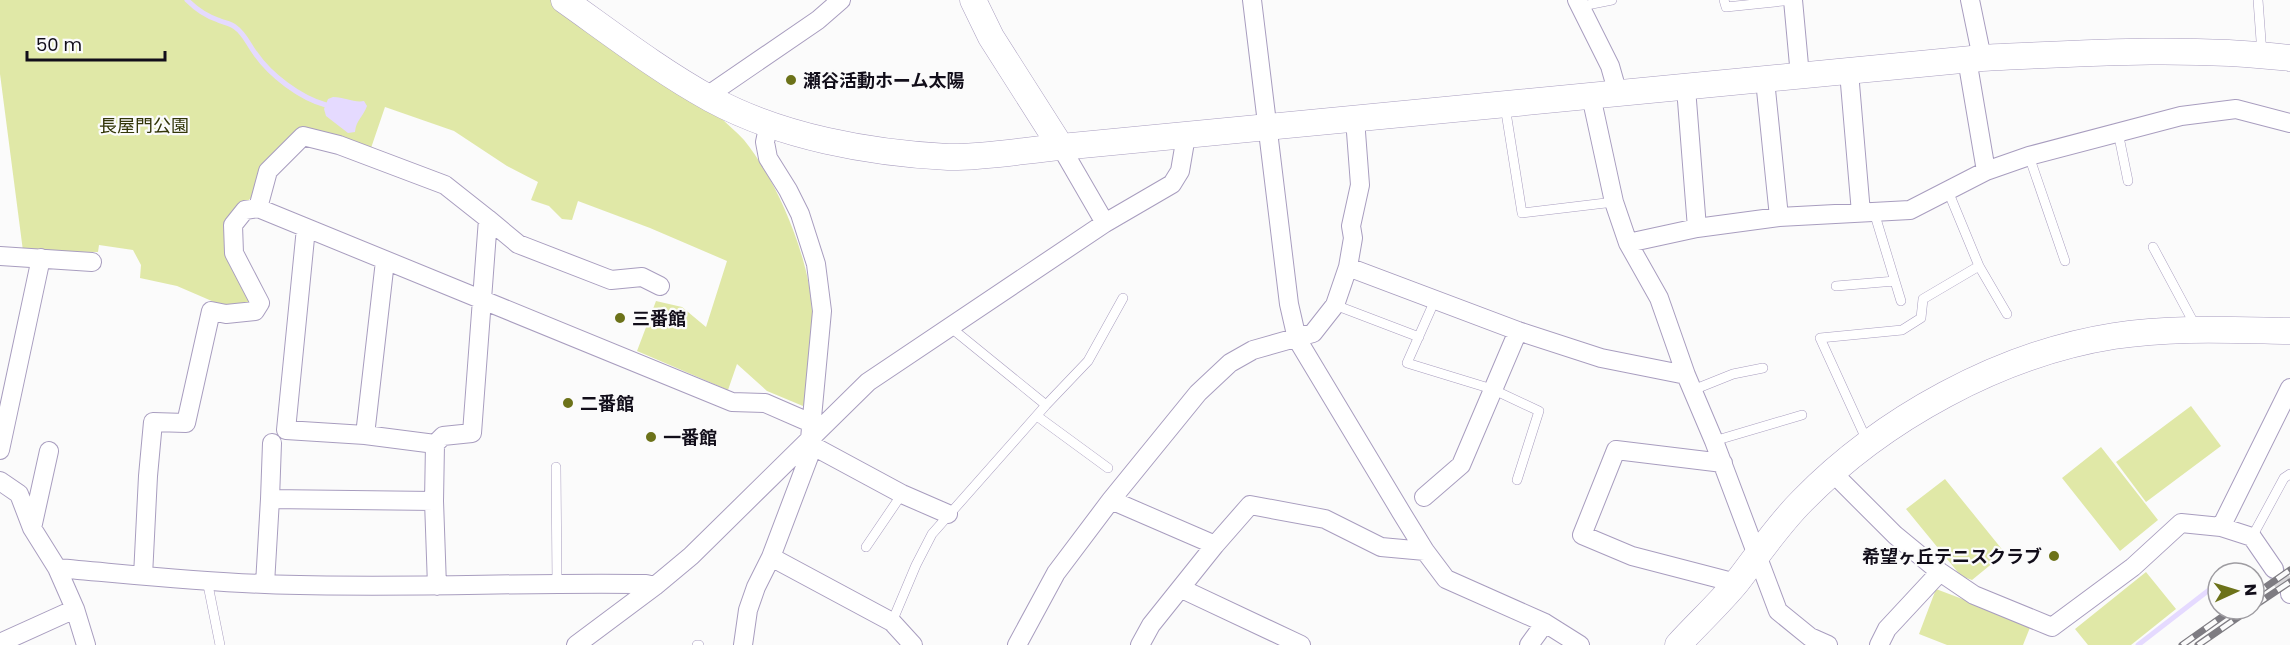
<svg xmlns="http://www.w3.org/2000/svg" width="2290" height="645" viewBox="0 0 2290 645" font-family="Poppins,'Noto Sans JP',sans-serif">
<rect width="100%" height="100%" fill="#fbfbfb"/>
<path fill="#e0e8a7" d="M0 0H551L721 118C728 125 737 132 744 140 777 180 810 259 812 311 813 338 810 366 809 394L803 406 767 391 737 364 728 390 637 351 656 301 682 307 706 327 727 261 650 228 578 201 572 220 562 219 549 206 531 200 538 182 507 166 454 131 385 107 370 151 302 128 254 195 240 208 227 225 251 297 248 306 228 308 177 286 140 278 141 265 133 250 99 245 98 252 23 251 0 74Z
M2191 406 2221 446 2146 502 2116 462Z
M2101 447 2158 520 2120 551 2062 478Z
M1945 479 2005 553 1972 580 1961 576 1906 509Z
M2146 572 2176 609 2131 645H2088L2075 629Z
M1936 589 2031 625 2023 645H1947L1919 634Z"/>
<path fill="#e5daff" d="M333 97C345 97 354 103 364 101L367 106C363 117 356 120 355 132L348 133 326 116 324 109 328 99Z"/>
<g fill="none" stroke-linecap="round" stroke-linejoin="round">
<path stroke="#e5daff" stroke-width="5" d="M187 0C196 9 206 16 218 20 224 23 230 23 235 27 245 34 248 44 255 53 270 75 300 98 326 105
M2231 573 2240 567
M2138 645 2218 583"/>
<path stroke="#d8d7d9" stroke-width="18" stroke-dasharray="18 9" stroke-linecap="butt" d="M2274 569 2290 593"/>
<defs>
<path id="lane" d="M1724 0 1726 7 1793 0
M2258 0 2262 54
M1582 6 1612 0
M1505 106 1522 213 1614 202
M2118 132 2128 181
M2029 156 2065 261
M1948 191 1979 266 2007 314
M1874 212 1901 301
M2153 247 2196 327
M1836 286 1895 281
M1435 300 1407 363 1492 389 1539 411 1517 480
M1335 305 1419 337
M950 327 1046 405
M1693 390 1733 374 1763 368
M1037 416 1108 468
M1714 441 1802 415
M1867 441 1820 338 1902 330 1921 318 1923 299 1979 266
M556 467 557 583
M2252 537 2284 478 2290 474
M866 547 902 494
M207 580 220 645
M892 622 916 565 932 534 1046 405 1088 361 1123 298
M697 645H699"/>
<path id="street" d="M1252 0 1289 304 1297 339 1401 512 1425 551 1446 579 1545 623 1580 645
M1577 0 1610 66 1618 94
M1793 0 1800 76
M1970 0 1982 58
M1967 59 1986 171
M1849 72 1861 213
M1765 80 1779 217
M1686 88 1697 228
M707 96 818 20 841 0
M1591 96 1614 202 1628 243 1659 298 1686 375 1714 441 1778 611 1810 637 1828 645
M1061 147 1105 223
M258 208 268 171 303 136 339 145 445 185 488 219 472 433 443 436 435 444 434 501 437 586
M488 219 518 244 611 280 642 277 660 286
M306 228 286 430 365 435 385 261
M1628 243 1697 228 1779 217 1910 210 1986 171 2029 156 2181 116 2236 109 2290 123
M0 256 92 262
M1348 267 1518 331 1601 358 1686 375
M365 435 435 444
M813 446 902 494 948 514
M0 450 41 258
M1723 463 1616 450 1582 535 1632 556 1736 583
M1832 472 1895 535 1940 572 1974 595 2052 627 2133 567 2181 523 2221 527 2290 388
M0 481 19 494 32 528 57 568 75 609 86 645
M1424 497 1461 465 1518 331
M270 499 272 443
M1111 500 1215 545
M2221 527 2252 537 2274 569
M32 528 49 451
M771 557 892 622 913 645
M57 568C126 574 196 582 265 584 392 589 519 582 646 584L655 586
M143 576 148 476 153 422 186 423 211 311 226 314 255 311 260 303 234 253 233 225 245 210 258 208 732 402 765 403 811 423
M265 584 270 499 434 501
M1182 589 1301 645
M2290 593V594
M0 643 75 609
M576 645 655 586 691 556 868 382 1105 223 1172 184 1180 171 1186 136
M743 645 748 610 756 587 771 557 813 446 810 439 822 311 816 264 800 214 788 190 768 158 765 142 769 123
M1017 645 1056 573 1111 500 1198 393 1230 363 1253 350 1313 333 1335 305 1348 267 1353 238 1351 226 1360 185 1355 119
M1140 645 1151 625 1215 545 1250 505 1325 519 1381 547 1425 551
M1529 645 1545 623
M1879 645 1887 629 1940 572"/>
<path id="secondary" d="M564 0C612 34 660 71 711 99 781 137 870 153 948 157 982 158 1026 150 1061 147
M973 0 991 37 1061 147 1982 58C2084 53 2188 46 2290 58
M1678 645C1697 624 1719 604 1737 582 1758 555 1777 526 1802 501 1882 419 2000 354 2114 336 2172 327 2231 330 2290 331"/>
</defs>
<use href="#lane" stroke="#a89dbf" stroke-width="10"/>
<use href="#street" stroke="#a89dbf" stroke-width="20"/>
<use href="#secondary" stroke="#a89dbf" stroke-width="27"/>
<use href="#lane" stroke="#fff" stroke-width="9"/>
<use href="#street" stroke="#fff" stroke-width="18"/>
<use href="#secondary" stroke="#fff" stroke-width="26"/>
<defs>
<path id="rail" d="M2254 595 2290 570
M2254 606 2290 582
M2182 645 2233 609
M2198 645 2250 609"/>
</defs>
<use href="#rail" stroke="#7e7c82" stroke-width="7"/>
<use href="#rail" stroke="#fbfbfb" stroke-width="4.5" stroke-dasharray="14" stroke-linecap="butt"/>
</g>
<g fill="#6c7219" stroke="#fbfbfb" stroke-width="2">
<circle cx="791" cy="80" r="6"/>
<circle cx="620" cy="318" r="6"/>
<circle cx="568" cy="403" r="6"/>
<circle cx="651" cy="437" r="6"/>
<circle cx="2054" cy="556" r="6"/>
</g>
<g text-anchor="middle" dominant-baseline="central" stroke-width="4.5" stroke-linejoin="round" paint-order="stroke">
<g font-size="18" font-weight="bold" fill="#120e1a" stroke="#fbfbfb" text-anchor="start">
<text x="803" y="80">瀬谷活動ホーム太陽</text>
<text x="632" y="318">三番館</text>
<text x="580" y="403">二番館</text>
<text x="663" y="437">一番館</text>
<text x="2042" y="556" text-anchor="end">希望ヶ丘テニスクラブ</text>
</g>
<g font-size="18" fill="#333609" stroke="#fbfbfb">
<text x="144" y="125">長屋門公園</text>
</g>
</g>
<g transform="translate(2236 591) rotate(86)"><circle r="28" fill="#fbfbfb" stroke="#9e9ca1" stroke-width="1.5"/>
<path d="M0-4.5L10 22L0 15L-10 22Z" fill="#6c7219"/>
<text y="-9" font-size="16" font-weight="bold" text-anchor="middle" fill="#120e1a">N</text>
</g>
<path d="M27 51v9h138v-9" fill="none" stroke="#120e1a" stroke-width="3"/>
<text x="36" y="51" font-size="18" fill="#120e1a" stroke="#fbfbfb" stroke-width="4.5" paint-order="stroke">50 m</text>
</svg>
